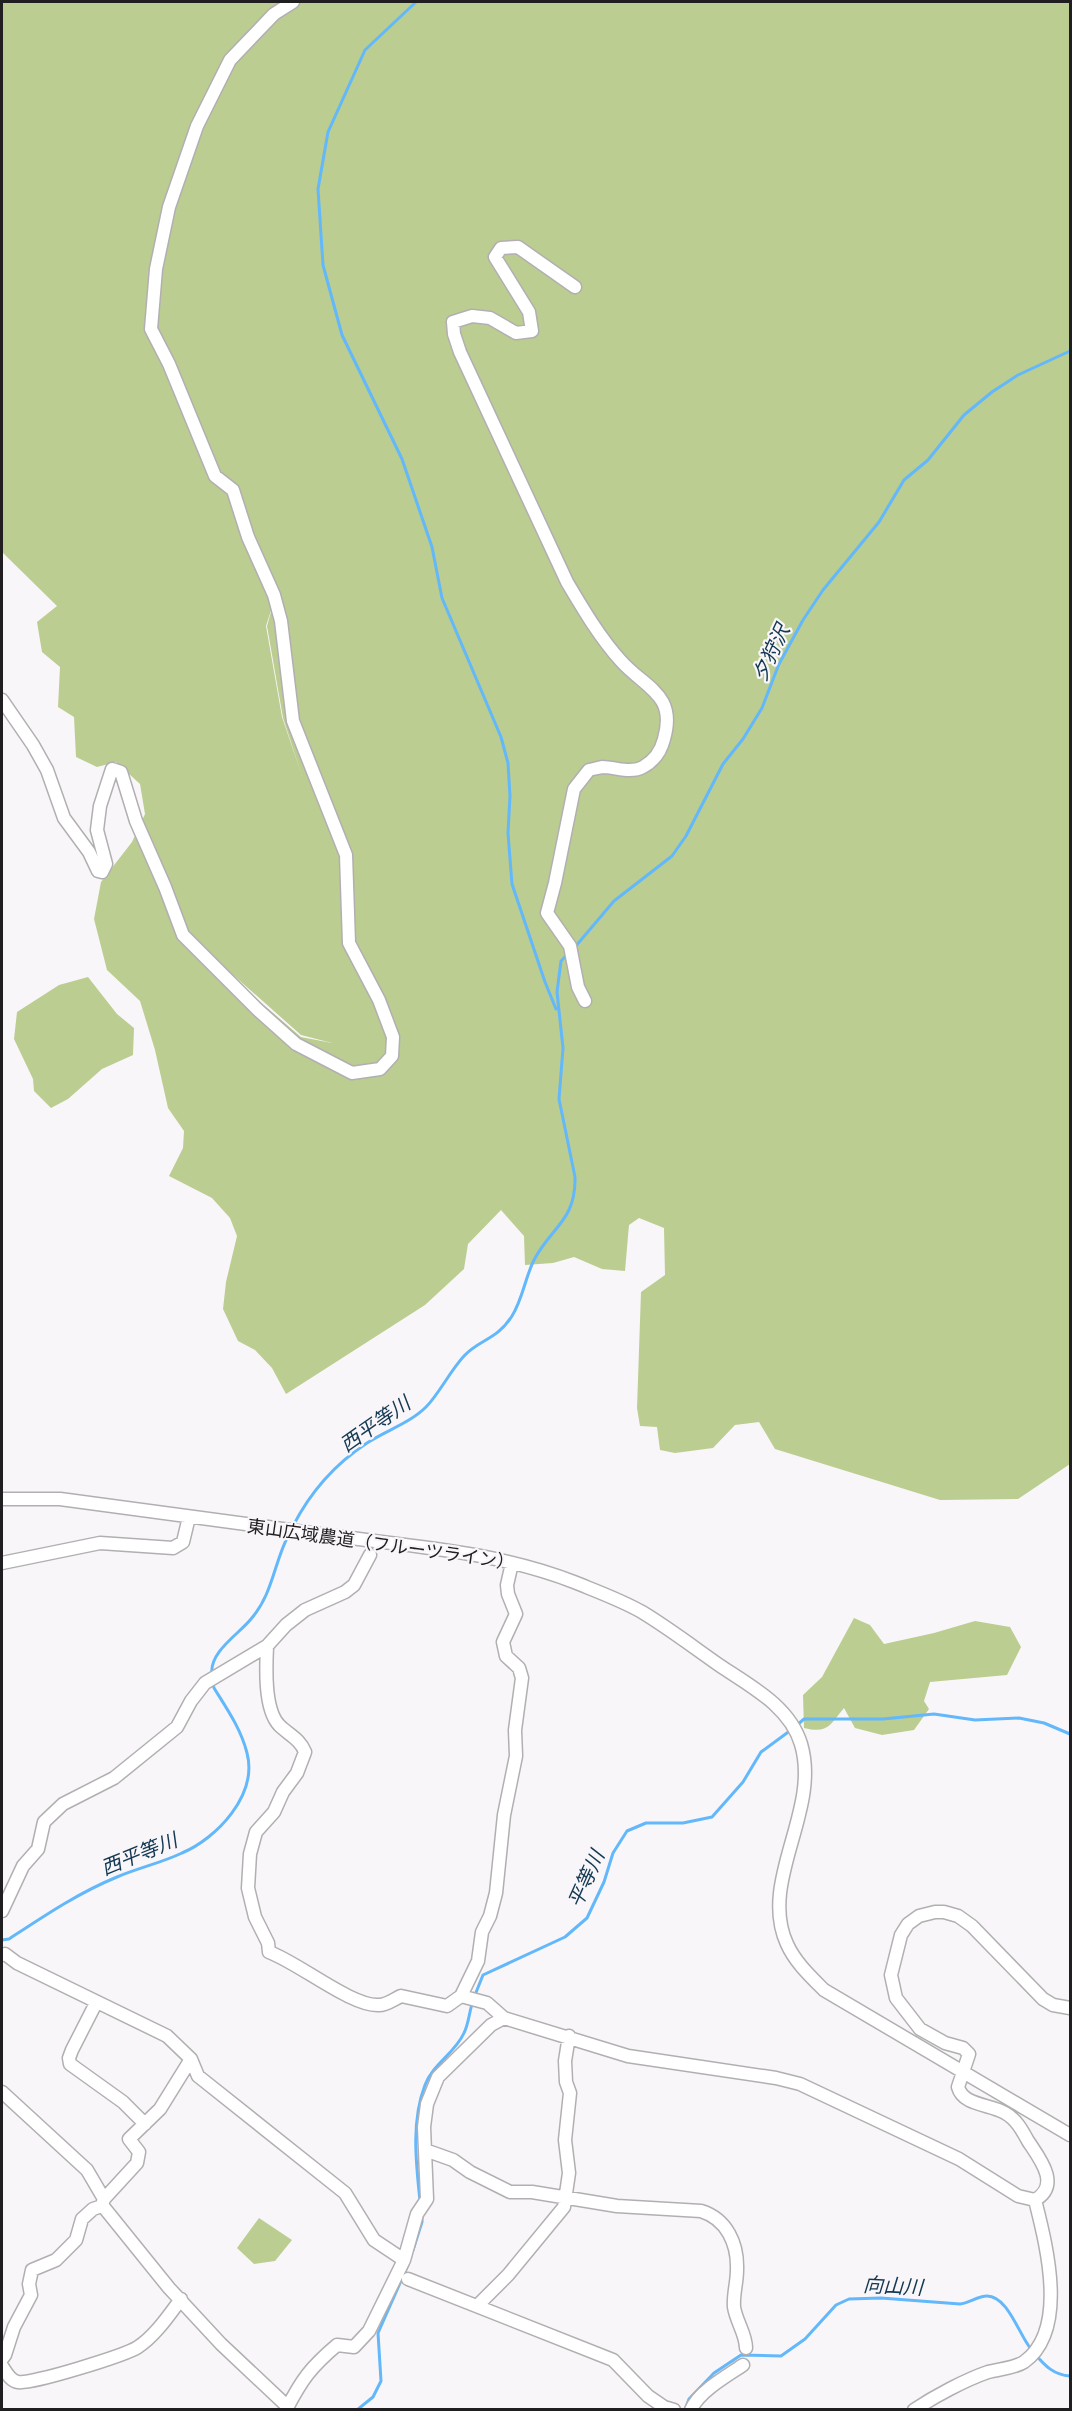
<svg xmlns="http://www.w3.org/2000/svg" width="1072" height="2411" viewBox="0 0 1072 2411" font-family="'Space Grotesk','Noto Sans JP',sans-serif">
<rect width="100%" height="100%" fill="#f9f6f9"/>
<path fill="#bbcd90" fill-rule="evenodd" d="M2 2H1070V1464L1018 1499 940 1500 775 1449 759 1422 735 1425 713 1448 675 1453 660 1450 657 1427 640 1426 637 1408 641 1292 665 1275 664 1228 639 1218 629 1225 625 1271 602 1269 574 1257 553 1263 525 1265 524 1236 501 1210 468 1244 464 1269 425 1305 286 1394 272 1368 255 1350 238 1341 223 1309 226 1282 237 1236 230 1218 212 1198 169 1176 183 1148 184 1131 168 1108 155 1050 140 1001 107 970 94 919 101 882 132 842 145 814 140 784 116 762 97 767 76 757 74 717 58 707 60 667 42 652 37 622 57 606 2 552ZM274 601 267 626 283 718 302 776 282 717 266 626ZM231 973 301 1035 332 1043 301 1037 244 988Z
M88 977 117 1014 134 1028 133 1055 102 1069 68 1099 51 1108 34 1091 33 1079 14 1039 17 1012 59 985Z
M854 1618 870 1625 884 1644 934 1633 975 1621 1010 1627 1021 1647 1007 1675 930 1682 924 1701 929 1709 914 1730 882 1735 855 1728 844 1708C830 1725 828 1734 804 1728L803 1695 822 1677Z
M259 2218 292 2240 275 2261 254 2264 237 2248Z"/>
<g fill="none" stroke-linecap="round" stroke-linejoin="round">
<path stroke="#62b8fa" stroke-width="3" d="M416 2 365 50 328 132 318 189 323 265 342 335 402 459 432 547 442 598 501 737 508 763 510 796 508 833 512 884 545 982 556 1009
M575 947 614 901 672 856 686 836 723 764 743 739 762 708 779 664 803 620 823 590 879 522 904 480 928 460 964 415 992 392 1018 375 1070 351
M292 1528C309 1494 335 1464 367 1443 385 1431 410 1423 426 1407 439 1394 450 1371 464 1356 480 1339 497 1340 512 1316 523 1298 525 1278 534 1260 551 1227 576 1221 575 1177L559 1099 563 1048 557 992 561 961 568 954
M212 1674C209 1652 239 1634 251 1619 273 1594 274 1562 289 1534
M796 1726 804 1719H883L934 1714 975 1720 1019 1718 1044 1723 1070 1734
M2 1940 9 1939C44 1916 78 1893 117 1877 138 1868 161 1863 182 1853 217 1838 258 1795 247 1753 241 1729 227 1709 214 1688L213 1684
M475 1995 483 1975 565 1937 587 1918 604 1882 613 1853 627 1831 646 1823H683L712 1817 743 1782 761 1752 791 1730
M420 2201C416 2163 411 2121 425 2085 433 2064 455 2053 464 2033 469 2023 469 2012 473 2001
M413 2250 422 2222V2216
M1035 2354C1045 2366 1054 2375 1070 2376
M357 2410 373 2397 381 2381 378 2333 408 2265
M685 2410 689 2399 714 2373 741 2355 781 2356 805 2339 836 2305 849 2299 881 2298 960 2304C969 2303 978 2296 987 2296 1008 2296 1019 2335 1031 2349"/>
<defs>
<path id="minor" d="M575 287 518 247 501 248 495 257 529 312 532 331 516 333 490 318 472 316 453 322 454 334 460 352 567 582C583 609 600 638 621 661 645 688 677 694 664 739 661 751 654 761 643 767 630 774 616 767 602 767 598 768 593 769 589 770L574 789 555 883 547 913 570 946 578 987 585 1001
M2 700 33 745 47 770 64 818 89 852 98 871 102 872 106 864 97 830 100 806 112 769 121 772 136 821 165 887 183 935 258 1010 296 1044 352 1073 380 1069 392 1056 393 1037 379 1000 349 943 346 855 293 721 281 621 274 595 248 537 233 490 215 476 169 364 151 329 156 269 169 207 197 126 230 60 274 14 293 2
M2 1499H60C154 1512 248 1525 342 1537 420 1547 500 1553 574 1582 596 1591 621 1600 642 1612 670 1629 696 1649 722 1667 752 1687 790 1707 801 1744 821 1811 758 1881 787 1944 795 1962 810 1976 824 1990L1070 2135
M2 1563 100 1543 173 1548 183 1542 189 1517
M267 1646C266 1667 264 1709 279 1725 289 1735 300 1739 305 1752L297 1773 283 1792 274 1812 256 1832 250 1854 248 1888 255 1917 268 1943 269 1952C299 1963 352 2007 379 2005 387 2005 394 1999 401 1996L447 2006 461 1996 478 1961 482 1932 490 1916 496 1893 504 1815 516 1756 515 1730 522 1678 519 1668 506 1656 503 1642 516 1614 508 1594 507 1585 512 1563
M2 1911 23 1866 38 1849 44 1822 63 1804 114 1778 177 1727 191 1701 205 1683 267 1646 286 1625 305 1610 345 1592 354 1585 370 1555
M2 1955 5 1954 17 1963 167 2036 191 2059 198 2076 345 2193 374 2240 404 2260
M461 1996 487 2003 504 2018 628 2056 776 2078 800 2084 959 2159 1018 2196 1035 2200C1061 2185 1040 2159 1028 2141 1022 2130 1016 2119 1005 2113 991 2104 963 2106 958 2087L969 2054 963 2048 945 2043 920 2029 896 1998 891 1975 901 1935 908 1924 919 1916 935 1912H944L958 1916 972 1926 1043 1999 1053 2005 1070 2008
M96 2003 72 2050 69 2058 70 2064 123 2102 145 2124
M191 2059 160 2109 129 2139 139 2152 137 2163 104 2199 102 2205 169 2288 221 2344 288 2407
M2 2092 87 2170 104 2199
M425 2150 453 2160 470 2172 510 2192H532L617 2206 701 2211C727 2219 738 2244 737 2270 737 2283 733 2294 734 2307 736 2321 746 2334 746 2348
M408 2279 613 2360 648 2396 664 2407 674 2410
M477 2306 508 2275 564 2207 569 2173 565 2140 570 2093 566 2082 565 2061 569 2036
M2 2359 5 2355 14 2327 31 2295 29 2284 32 2270 56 2260 76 2240 82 2219 93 2209 102 2206
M2 2366C6 2372 10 2381 18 2382 30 2385 126 2355 138 2347 155 2336 169 2315 181 2299
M286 2410C302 2379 311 2367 337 2345L354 2347 369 2331 404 2260 417 2214 427 2199 424 2127 427 2104 438 2077 491 2025 504 2018
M691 2410C698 2392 728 2375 743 2365
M914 2410C935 2396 965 2380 988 2372 999 2369 1015 2368 1024 2362 1069 2330 1046 2244 1035 2200"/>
</defs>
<use href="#minor" stroke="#b2afb2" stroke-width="15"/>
<use href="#minor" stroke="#fff" stroke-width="12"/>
</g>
<g text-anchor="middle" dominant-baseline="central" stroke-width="4.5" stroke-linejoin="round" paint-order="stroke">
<g font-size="18" fill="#201e20" stroke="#f9f6f9">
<text transform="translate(381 1544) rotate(8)">東山広域農道（フルーツライン）</text>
</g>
<g font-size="20" font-style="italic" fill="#133852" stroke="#f9f6f9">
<text transform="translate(771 653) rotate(-65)">夕狩沢</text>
<text transform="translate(375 1424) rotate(-35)">西平等川</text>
<text transform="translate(139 1854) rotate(-22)">西平等川</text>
<text transform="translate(586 1879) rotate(-66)">平等川</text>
<text transform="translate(893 2286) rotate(3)">向山川</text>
</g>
</g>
<rect width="1072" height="2411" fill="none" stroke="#201e20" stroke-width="6"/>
</svg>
